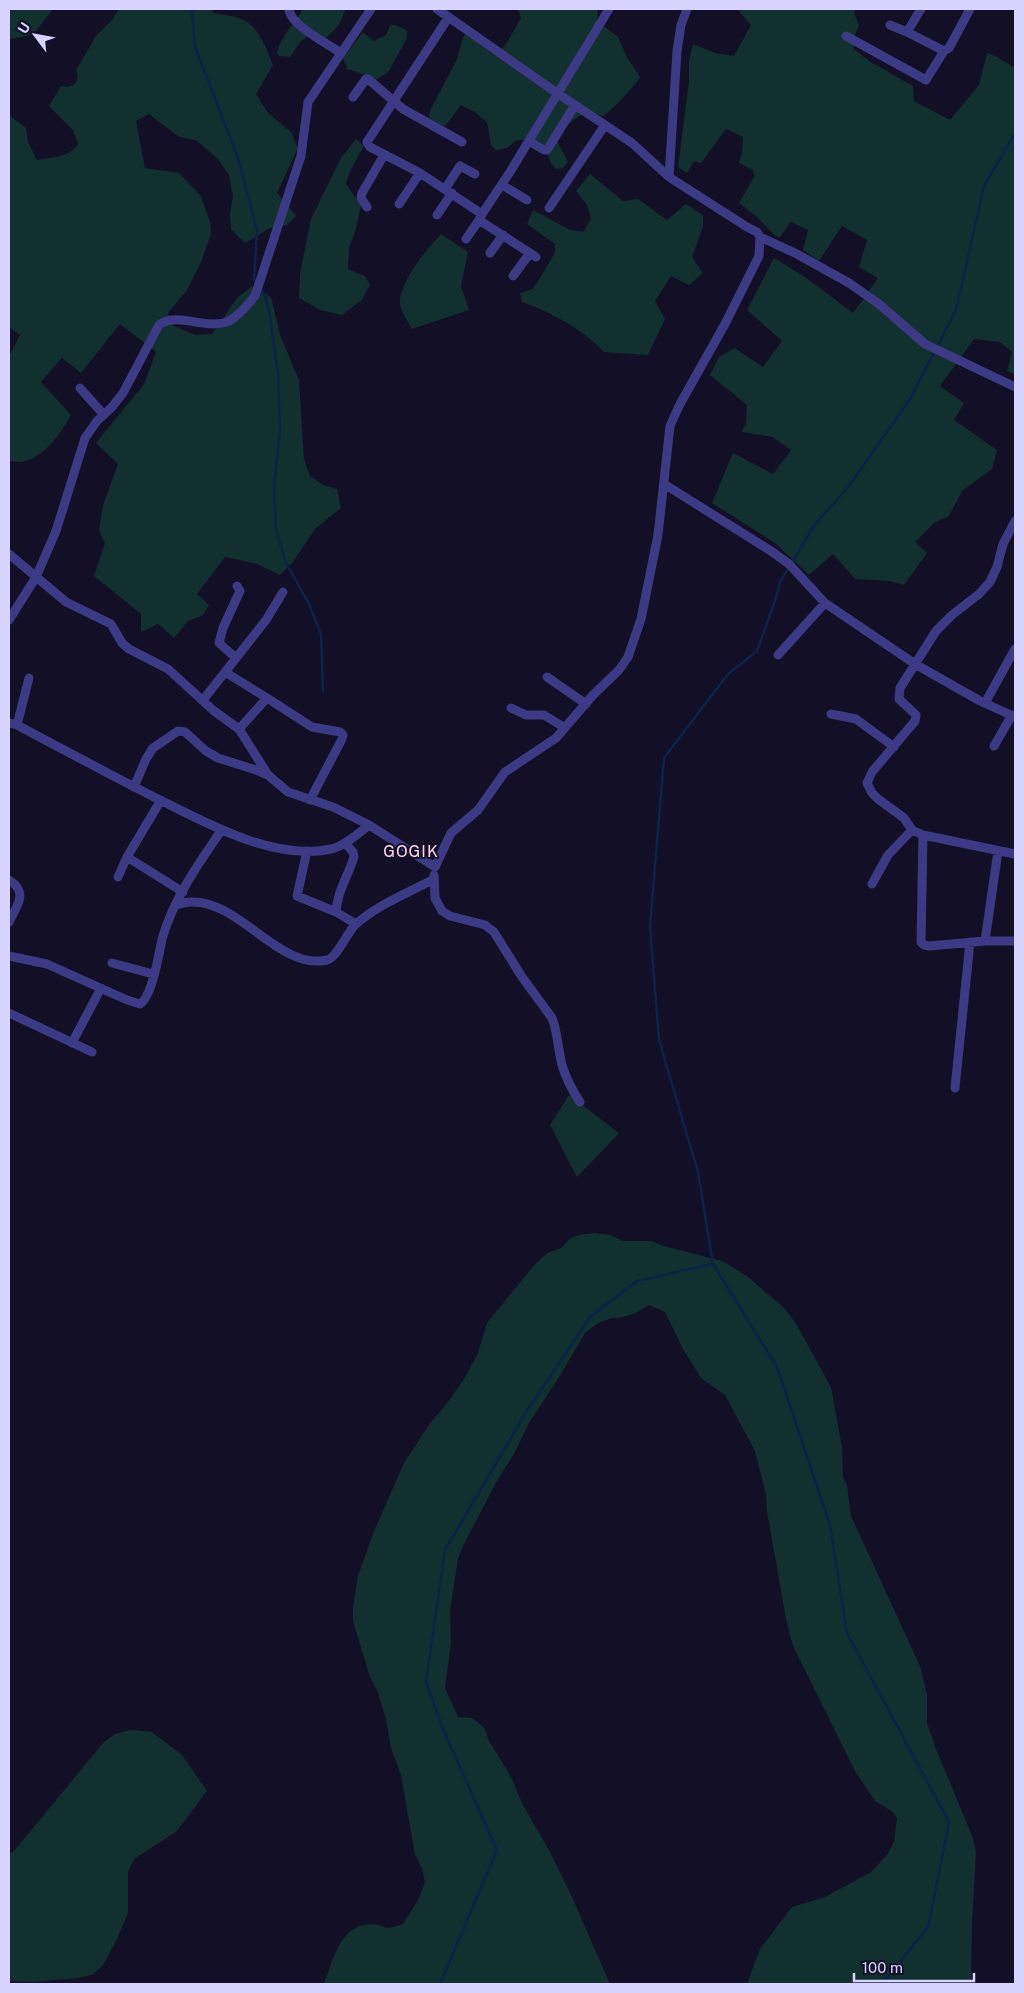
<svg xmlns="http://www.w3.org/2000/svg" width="1024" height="1993" viewBox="0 0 1024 1993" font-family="'Public Sans',sans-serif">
<rect width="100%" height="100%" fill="#130f26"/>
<path fill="#12302f" d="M9 9H53L33 35 9 39Z
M119 9H211L214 13C223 15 235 16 244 20 260 29 267 50 273 65L256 94 268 113 291 132 298 148 277 193 296 216 287 225 270 228 245 243 231 229 230 214 233 196 229 175 218 159 196 140 179 137 149 114 136 121 145 168 179 173 201 196 210 222 211 234 201 262 187 290 168 313 174 326 195 335 212 334 237 298 252 286 271 297 280 335 299 380 304 459 310 476 323 485 337 489 341 508 315 529 293 562 280 575 257 564 225 557 197 594 209 605 203 615 188 621 174 638 158 624 141 632V614L94 576 105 543 99 531 103 505 118 464 96 443 144 384 156 352 120 324 81 373 62 358 41 382 71 415C62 432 44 457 25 461 20 463 13 461 9 461V356L20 335 9 327V115L26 128 28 142 37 160C52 157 69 158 78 144L73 130 49 106 61 86 68 87 75 84 78 77 76 70 96 36 112 20Z
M303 9H346L338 26 324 40 307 37 301 41 290 57 279 56 277 53C280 37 295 23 303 9Z
M518 9H595L598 11 597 21 618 37 626 56 640 77C637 84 611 111 603 116 582 107 566 123 557 141L568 162 563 168 556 169C547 161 548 144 537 141 531 139 523 140 517 140L507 148 496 150 491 145 487 122 476 113 461 105 446 125 441 126 429 118 430 111 457 59 463 37 466 34C477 41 484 50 497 55L508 41 521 18Z
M737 9H856L854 13 859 25 855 35 854 49 869 61 913 86 914 101 950 120 979 85 987 53 997 57 1015 68V374L1007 371 1012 352 1000 342 974 339 940 386 964 403 954 420 997 450 992 469 962 491 949 516 934 523 915 542 927 553 904 585 889 581 855 579 833 554 809 575 775 543 712 503 733 453 773 474 791 450 773 437 742 432 746 423 747 405 710 375 719 357 735 348 763 367 782 341 747 310 774 258 805 277 853 313 878 278 859 267 867 240 842 226 819 261 803 250 808 230 791 222 779 238 772 233 757 217 739 203 754 177 753 170 739 163 742 152 743 137 726 129 701 163 694 161 687 173 678 167 689 81V61L693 44 715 53 734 56 751 25Z
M390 25H396L407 31V38L389 71 377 79 347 69 343 58 363 32 374 41 386 35Z
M356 139 364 146 350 171 346 184 361 206 355 232 349 248 348 269 365 276 370 285 362 300 342 315 320 310 299 298 300 273 311 219 341 158Z
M590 174 623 201 638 199 667 220 686 204 703 215V227L692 257 703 273 689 285 671 276 655 301 665 319 648 355 604 352C585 331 549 311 522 302L520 293 533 289 555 253V244L527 224 533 210 570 230 583 232 591 219 587 205 576 191Z
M441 234 468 252 461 286 469 310 412 329C408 322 401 312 400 304 399 282 427 249 441 234Z
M569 1095 619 1133 577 1177 550 1125Z
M595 1233 610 1235 623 1241H651L664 1246 722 1261 747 1276 785 1309 795 1322 831 1387 842 1447 843 1477 847 1485 851 1516 920 1666 927 1694V1723L936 1749 973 1838 976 1852 972 1924 971 1984H747L760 1949 792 1907 825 1897 871 1872 887 1855 894 1842 897 1818 893 1812 875 1801 856 1773 793 1646 786 1619 767 1511 766 1495 755 1451 725 1395 701 1378 683 1349 665 1312 649 1305 634 1314 619 1318H612L598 1323 585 1333 559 1377 529 1423 514 1454 498 1479 464 1544 458 1559 450 1611 451 1643 445 1688 458 1717 472 1718 484 1727 489 1741 510 1775 523 1805 550 1852 572 1897 610 1984H324C333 1960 340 1924 372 1924 378 1924 382 1927 388 1928 392 1928 399 1925 403 1924L419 1898 425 1882 422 1868 415 1855 401 1775 391 1748 386 1719 377 1690 370 1677 353 1621V1607L358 1576 374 1531 404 1463 431 1422 446 1405 464 1379 478 1353 487 1323 536 1263 548 1253 563 1247C569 1235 583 1234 595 1233Z
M130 1730 152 1732 182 1755 207 1791 177 1831 134 1859 128 1872V1913L117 1939 103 1965 92 1975 78 1978 33 1982 9 1981V1854L14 1851 103 1743 115 1734Z"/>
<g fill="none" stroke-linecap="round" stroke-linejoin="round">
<path stroke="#0c2248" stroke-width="2.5" d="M192 9 195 47 238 158 257 230 254 279 257 284
M260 288 265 296 269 311 278 373 280 431 274 487 276 529 285 561 309 604 321 634 323 691
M792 563 813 527 849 486 910 399 956 310 984 186 1015 133
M789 567 780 582 776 598 757 651 728 674 664 758 650 926 659 1040 698 1172 713 1264 777 1367 830 1525 847 1633 949 1822 928 1927 882 1984
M440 1984 497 1850 443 1729 426 1682 445 1550 527 1411 590 1317 637 1281 713 1264"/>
<path stroke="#3d3a85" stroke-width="9" d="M289 9C289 24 328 44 341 53
M437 9 557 93 632 143 669 177
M921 9 907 32 944 51 949 48 970 9
M448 18 367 142 370 147 420 173 482 214 510 172 609 9
M890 25 907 32
M846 36 926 80 944 51
M353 97 366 79H368L403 109 462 142
M529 141 544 150H547L575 105
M502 185 527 200
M445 189 460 166 475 174
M399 204 420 173
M367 207 361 198 362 193 384 155
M549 208 605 125
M482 214 479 220 536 257
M437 215 452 193
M760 237 797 254 849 283 879 304 925 344 1015 387
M466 239 479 220
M490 253 503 235
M513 276 530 253
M80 388 104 415
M664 484 771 551 789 564 825 603 915 664 980 701 1015 717
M1015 521 1003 544 997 567 990 582 979 594 952 615 936 631 900 688 899 699 916 715 915 721 872 772 867 783 872 793 878 799 904 818 912 830 923 835 1015 854
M9 554 66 602 111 624 122 643 129 649 168 669 214 711 239 729 268 775
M9 620 36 577 56 531 85 438 97 421 112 407 123 393 159 325C177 311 207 331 229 321 239 316 248 304 255 296L301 156 308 102 371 9
M778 655 825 603
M236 658 219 643 223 628 240 591 237 586
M225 672 267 698
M547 677 586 704
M203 700 266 620 283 592
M985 703 1015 649
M511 708 526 715H544L565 728
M831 714 856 719 894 747
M9 723 17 725C62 749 107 773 152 796 203 821 273 862 331 849 343 847 359 833 369 825L435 867 451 833 478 810 505 772 556 738 593 695 619 670 628 657 641 619 658 535 670 426 680 404 725 324 759 256 760 237 757 232 747 227 669 177 677 51 681 25 687 9
M17 725 29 678
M239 729 267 698 312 727 340 732 343 735 342 739 310 800
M994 746 1012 715
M134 787 146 759 153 748 178 731 185 732 206 751 218 758 256 770 268 775 288 792 333 807 369 825
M161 800 127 857 183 892
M923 835 921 942 924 945 929 946 985 941H1015
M345 843 353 852 354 857C348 876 337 892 336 912L356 924
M307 851 297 896 336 912
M434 875 435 898 442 911 450 916 485 925 494 932 522 977 552 1018C558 1033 558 1050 562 1065 566 1079 572 1090 580 1102
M118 877 127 857
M9 880C29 893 17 905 9 922
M872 884 888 855 912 830
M175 905C180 904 185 902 190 902 239 899 279 971 327 960 336 959 347 933 355 925 377 905 408 893 434 879
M985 941 998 851
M9 956 47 964 127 1000 140 1004C152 997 159 954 162 939 173 900 198 864 221 831
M112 963 153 974
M9 1013 92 1052
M72 1043 101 988
M955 1088 970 942"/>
</g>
<g text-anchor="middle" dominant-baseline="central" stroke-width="4" stroke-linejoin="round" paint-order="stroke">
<g font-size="16" letter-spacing="1" fill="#ffd6f0" stroke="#130f26">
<text x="411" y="851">GOGIK</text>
</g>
</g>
<rect width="1024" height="1993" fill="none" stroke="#d9d4ff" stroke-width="20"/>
<g transform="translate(35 35) rotate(302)" stroke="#130f26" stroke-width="4" paint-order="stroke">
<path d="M0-4L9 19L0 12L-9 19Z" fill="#d9d4ff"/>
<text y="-8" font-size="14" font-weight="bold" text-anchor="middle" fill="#d9d4ff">U</text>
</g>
<path d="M854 1973v8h120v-8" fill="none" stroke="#d9d4ff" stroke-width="2.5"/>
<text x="862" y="1973" font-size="15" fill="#d9d4ff" stroke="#130f26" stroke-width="4" paint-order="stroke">100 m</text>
</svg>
